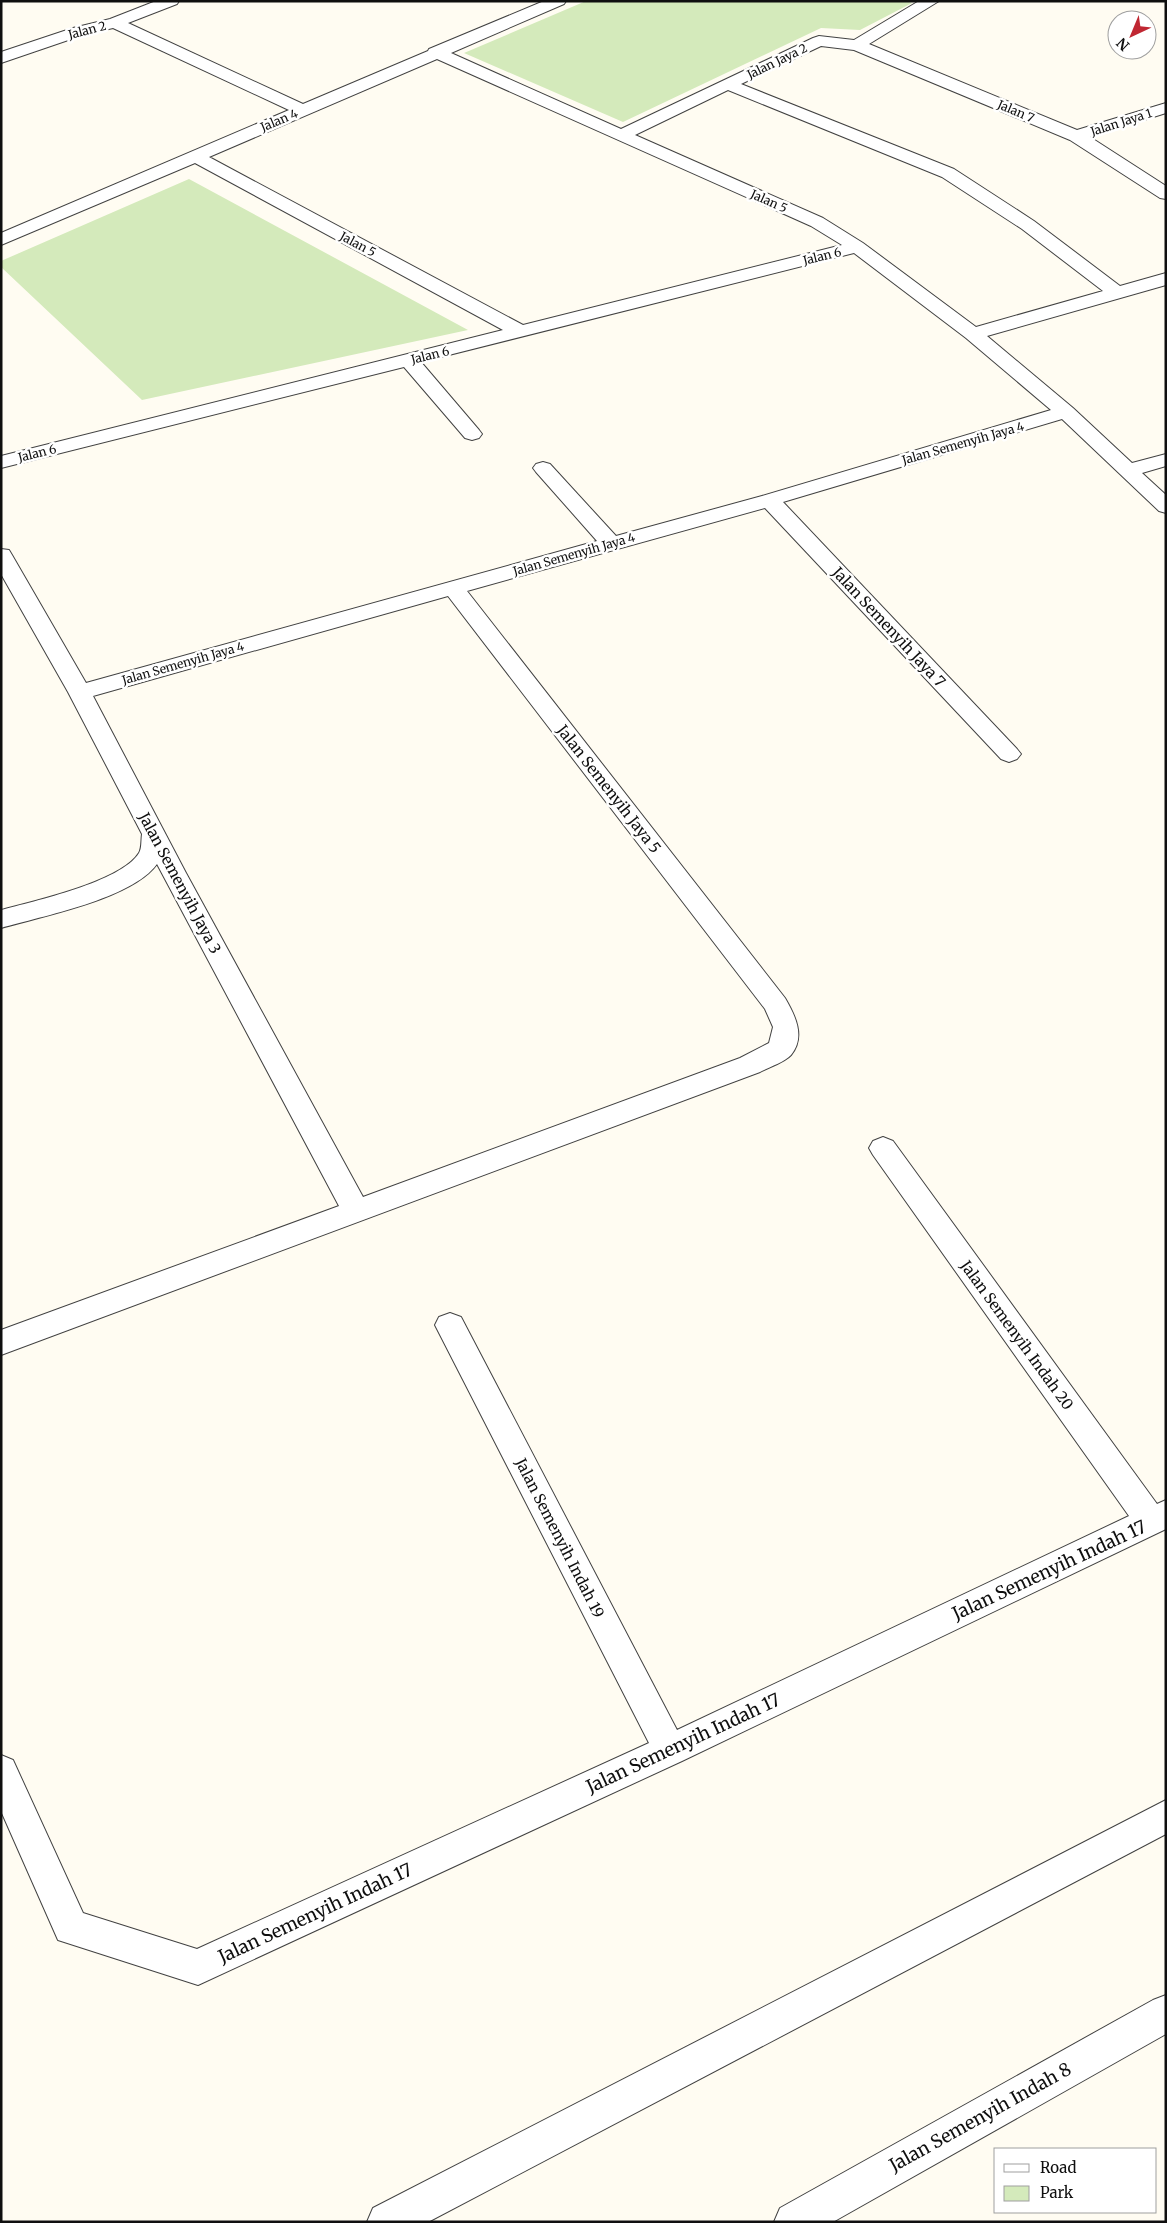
<svg xmlns="http://www.w3.org/2000/svg" width="1167" height="2223" viewBox="0 0 1167 2223" font-family="Merriweather,serif">
<rect width="100%" height="100%" fill="#fffcf2"/>
<path fill="#d4eabb" d="M586 1H906L912 3 860 30 821 28 623 122 464 53Z
M189 179 468 330 142 400 1 267V261Z"/>
<g fill="none" stroke-linecap="round" stroke-linejoin="round">
<defs>
<path id="minor" d="M156 1H179L177 4 128 23 303 104 428 51 429 49 544 1H566L564 4 451 53 621 129 813 38 819 36 854 40 919 1H939L869 44 1077 130 1166 103V113L1090 137 1166 186V199L1160 198 1070 140 854 50 821 46 741 84 954 169 1034 221 1120 286 1166 273V285L987 336 1073 408 1132 463 1166 454V466L1142 473 1166 495V513L1159 511 1062 419 783 502 1017 749 1021 754 1017 759 1009 762 1001 759 765 508 467 591 785 998C795 1015 806 1037 791 1055 785 1062 769 1067 760 1072L1 1355V1330L339 1206 157 864C132 899 42 916 1 928V910C34 901 121 882 139 853 142 848 141 841 142 834L68 692 1 574V549L9 550 12 555 86 683 597 541 536 472 533 468 536 464 543 462 550 464 616 536 762 496 1051 410 966 338 854 253 421 362 479 430 482 434 479 438 472 440 465 438 404 367 1 468V456L503 330 195 163 1 245V233L289 110 113 28 83 35 1 63V52L73 28 110 19ZM437 59 811 226 842 245 523 325 209 157ZM728 90 942 177 1022 229 1103 291 976 327 863 243 823 218 635 135ZM448 596 765 1009 773 1027 769 1043 740 1058 363 1197 186 873 93 696Z
M883 1137 893 1141 1157 1504 1166 1500V1529L682 1761 198 1985 58 1940 1 1811V1755L13 1760 83 1913 197 1949 649 1743 435 1325 439 1317 450 1313 461 1317 677 1730 1129 1516 873 1155 869 1148 873 1141Z
M1166 1800V1834L428 2222H367L373 2208Z
M1166 1995V2034L833 2222H774L780 2208 1153 2000Z"/>
</defs>
<use href="#minor" stroke="#424242" stroke-width="2"/>
<use href="#minor" fill="#fff" fill-rule="evenodd"/>
</g>
<g text-anchor="middle" dominant-baseline="central" stroke-width="5" stroke-linejoin="round" paint-order="stroke">
<g font-size="12" fill="#0f0f0f" stroke="#fff">
<text transform="translate(87 30) rotate(-15)">Jalan 2</text>
<text transform="translate(777 61) rotate(-26)">Jalan Jaya 2</text>
<text transform="translate(1016 111) rotate(23)">Jalan 7</text>
<text transform="translate(279 120) rotate(-23)">Jalan 4</text>
<text transform="translate(1121 122) rotate(-18)">Jalan Jaya 1</text>
<text transform="translate(769 201) rotate(24)">Jalan 5</text>
<text transform="translate(358 244) rotate(28)">Jalan 5</text>
<text transform="translate(822 256) rotate(-14)">Jalan 6</text>
<text transform="translate(430 355) rotate(-14)">Jalan 6</text>
<text transform="translate(963 443) rotate(-16)">Jalan Semenyih Jaya 4</text>
<text transform="translate(37 453) rotate(-14)">Jalan 6</text>
<text transform="translate(574 554) rotate(-16)">Jalan Semenyih Jaya 4</text>
<text transform="translate(183 663) rotate(-16)">Jalan Semenyih Jaya 4</text>
</g>
<g font-size="15" fill="#0f0f0f" stroke="#fff">
<text transform="translate(889 627) rotate(47)">Jalan Semenyih Jaya 7</text>
<text transform="translate(609 789) rotate(52)">Jalan Semenyih Jaya 5</text>
<text transform="translate(180 883) rotate(62)">Jalan Semenyih Jaya 3</text>
<text transform="translate(1017 1335) rotate(54)">Jalan Semenyih Indah 20</text>
<text transform="translate(560 1538) rotate(63)">Jalan Semenyih Indah 19</text>
</g>
<g font-size="18" fill="#0f0f0f" stroke="#fff">
<text transform="translate(1049 1570) rotate(-25)">Jalan Semenyih Indah 17</text>
<text transform="translate(683 1743) rotate(-25)">Jalan Semenyih Indah 17</text>
<text transform="translate(315 1913) rotate(-25)">Jalan Semenyih Indah 17</text>
<text transform="translate(980 2117) rotate(-29)">Jalan Semenyih Indah 8</text>
</g>
</g>
<rect width="1167" height="2223" fill="none" stroke="#0f0f0f" stroke-width="5"/>
<rect x="994" y="2148" width="162" height="65" fill="#ffffff" stroke="#9f9f9f"/>
<rect x="1004" y="2164" width="25" height="8" fill="#ffffff" stroke="#9f9f9f"/>
<text x="1040" y="2173" font-size="15" fill="#0f0f0f">Road</text>
<rect x="1004" y="2186" width="25" height="15" fill="#d4eabb" stroke="#9f9f9f"/>
<text x="1040" y="2198" font-size="15" fill="#0f0f0f">Park</text>
<g transform="translate(1132 35) rotate(224)"><circle r="24" fill="#ffffff" stroke="#9f9f9f"/>
<path d="M0-4L9 19L0 12L-9 19Z" fill="#c02732"/>
<text y="-8" font-size="14" font-weight="bold" text-anchor="middle" fill="#0f0f0f">N</text>
</g>
</svg>
